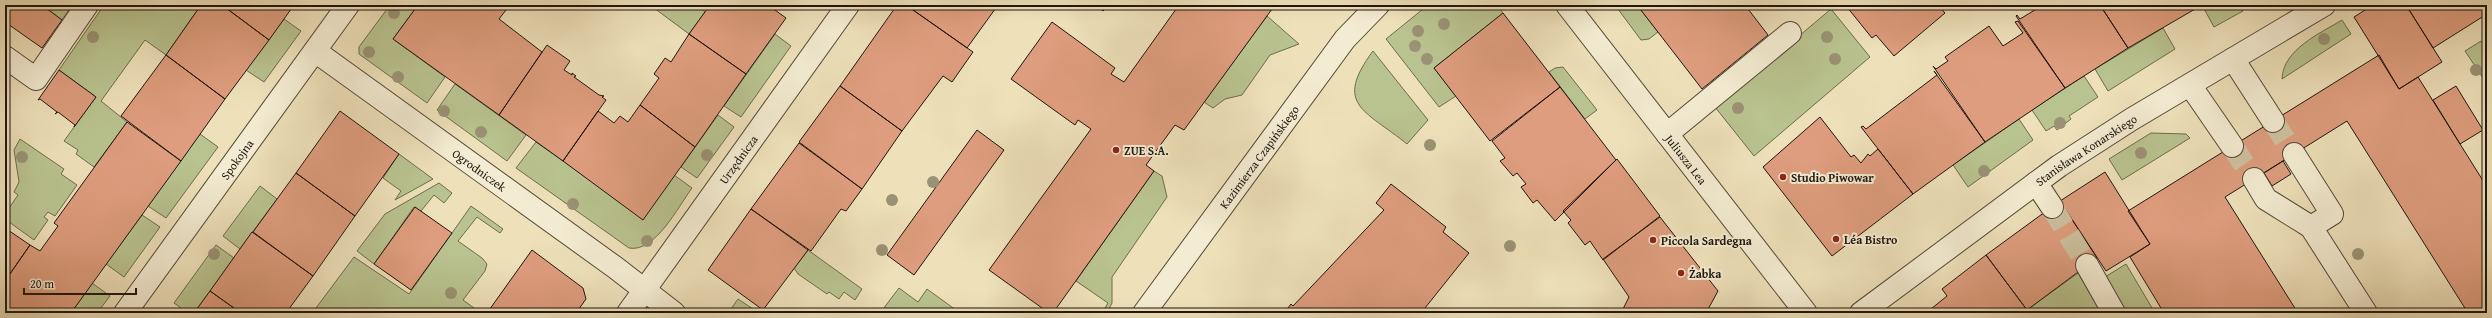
<svg xmlns="http://www.w3.org/2000/svg" width="2492" height="318" viewBox="0 0 2492 318" font-family="'Gentium Book Plus',serif">
<rect width="100%" height="100%" fill="#eee1ba"/>
<filter id="stains"><feTurbulence type="fractalNoise" baseFrequency=".005" numOctaves="4"/><feColorMatrix values="0 0 0 0 .2 0 0 0 0 .09 0 0 0 0 .02 0 0 0 .5 -.17"/></filter>
<radialGradient id="worn" r=".72"><stop offset=".6" stop-color="#630" stop-opacity="0"/><stop offset="1" stop-color="#630" stop-opacity=".3"/></radialGradient>
<path fill="#b9c38f" stroke="#6c6c4e" d="M42 5H72L62 20Z
M104 5H201L166 55 145 40 101 101 127 122 94 167 76 154 78 150 64 141 96 97 59 70Z
M390 5H418L393 39 445 77 427 103 359 54V47Z
M650 5H698L705 12 689 34Z
M1428 5H1497L1503 13 1434 68 1456 96 1439 107 1386 39Z
M1615 5H1637L1658 32 1649 39 1641 40Z
M2202 5H2240L2243 11 2214 27Z
M1831 9 1870 57 1754 156 1715 107Z
M1267 16 1299 44 1270 55 1242 95 1225 99 1213 108 1204 102Z
M284 19 301 31 264 82 246 70Z
M2342 20 2351 34 2282 79C2283 49 2321 33 2342 20Z
M2163 28 2175 49 2108 91 2095 69Z
M775 34 791 46 741 117 724 106Z
M2481 41 2487 51V84L2465 51Z
M1373 51 1428 120 1407 144C1365 110 1333 105 1373 51Z
M1563 67 1597 110 1585 119 1549 72 1555 68Z
M2084 76 2098 97 2069 116 2071 119 2057 130 2054 126 2046 131 2032 110Z
M455 84 526 135 507 161 437 110Z
M718 115 734 127 697 178 681 167Z
M2019 119 2033 140 1968 187 1953 165Z
M2151 133 2186 134 2190 138 2122 180 2109 159Z
M200 134 218 147 166 218 148 206Z
M20 139 64 169 61 174 77 185 55 216 48 212 44 217 48 220 34 240 5 219V214L18 195 14 192 19 182 14 150Z
M536 142 563 161 674 175 692 188C678 207 655 253 629 248L516 168Z
M399 154 433 179 395 200 401 191 383 178Z
M1154 171 1162 176 1167 197 1112 277V303L1107 313H1102L1108 303 1076 281Z
M439 183 452 193 444 203 434 195 421 211 414 207 374 264 357 251 385 214Z
M260 186 277 199 240 249 223 236Z
M471 206 503 229 500 233 477 217 458 241 482 258 487 264 485 271 463 300 481 313H323L316 308 354 257 409 294Z
M142 215 160 227 124 277 106 264Z
M216 245 234 258 194 313H188L174 303Z
M808 250 862 289 855 300 844 292 839 299 829 292 827 294 798 274 794 268Z
M2126 264 2155 313H2125L2105 277Z
M2078 273 2101 313H2023Z
M92 283 110 296 97 313H71Z
M899 288 918 302 927 289 960 313H880Z
M738 299 759 313H728Z"/>
<path fill="#de9d7e" stroke="#1f150e" d="M5 5H42L62 20 42 48 5 22Z
M201 5H222L269 40 225 99 166 55Z
M222 5H294L269 40Z
M418 5H499L506 10 499 19 542 52 499 115 393 39Z
M499 5H510L506 10Z
M710 5H768L786 18 746 74 689 34Z
M897 5H906L973 52 952 82 943 76 902 131 840 86Z
M906 5H998L967 48Z
M1096 5H1108L1103 11Z
M1179 5H1275L1184 130 1175 125 1146 165 1154 171 1053 313H1049L989 270 1091 129 1078 120 1075 125 1011 79 1052 22 1115 68 1111 74 1124 82Z
M1637 5H1745L1768 35 1702 89Z
M1849 5H1938L1945 13 1894 56 1876 35 1872 38 1847 7Z
M2043 5H2100L2128 48 2065 88 2016 16 2017 15 2020 19Z
M2100 5H2202L2128 48Z
M2373 5H2406L2442 62 2399 89 2354 17Z
M2406 5H2484L2487 14 2433 48Z
M1503 13 1560 87 1490 141 1434 68Z
M2018 21 2065 88 1985 142 1933 66 1936 69 1948 61 1945 57 1989 26 2003 46 2023 33 2015 22Z
M689 34 746 74 695 147 640 105 659 78 654 74 665 58 671 62Z
M547 45 570 61 564 70 572 75V73L576 76 574 77 599 95 604 96 602 97 606 100 563 161 499 115Z
M166 55 225 99 181 161 121 116Z
M2379 55 2399 89 2418 77 2487 187V313H2468L2347 121 2225 197 2298 313H2164L2130 257 2150 244 2128 211Z
M59 70 96 97 74 127 75 125 58 112 55 114 57 112 40 99 38 100Z
M1934 71 1985 142 1913 194 1861 127 1863 126 1866 129 1937 75Z
M840 86 902 131 862 189 799 142Z
M2456 86 2483 130 2460 144 2433 100Z
M1560 87 1616 160 1555 221 1537 200 1533 203 1521 187 1526 184 1517 173 1513 176 1500 161 1505 158 1492 141Z
M640 105 695 147 643 220 563 161 598 111 614 123 620 116 628 122Z
M340 111 399 154 355 216 296 173Z
M1820 117 1851 157 1854 155 1861 163 1868 154 1870 156 1878 149 1913 194 1832 256 1763 167Z
M127 122 181 161 71 313H6L5 281 30 245 40 251 58 226 54 223Z
M977 130 1004 150 914 275 887 255Z
M799 143 862 189 846 211 841 209 811 251 751 209Z
M1617 159 1660 216 1603 260 1590 241 1585 245 1568 223 1571 220 1563 211Z
M2283 161 2291 174 2272 186 2264 173Z
M2105 172 2150 244 2106 271 2060 201Z
M296 173 355 216 313 276 253 232Z
M1391 184 1446 227 1443 232 1469 253 1421 313H1284L1291 304 1293 306 1384 210 1376 203Z
M2060 201 2097 258 2027 310 1986 255Z
M415 207 452 233 411 290 374 264Z
M751 209 808 250 763 310 708 270Z
M1660 217 1718 291 1706 313H1623L1617 310 1618 308 1622 311 1629 297 1603 259Z
M5 228 30 245 5 281Z
M252 232 313 276 286 313H241L210 291Z
M532 250 583 288 586 299 576 313H487Z
M1986 255 2027 310 2023 313H1926L1947 296 1942 289Z
M210 291 241 313H194Z"/>
<g fill="none" stroke-linecap="round" stroke-linejoin="round">
<path stroke="#cfc2a0" stroke-width="22" stroke-dasharray="22 11" stroke-linecap="butt" d="M2273 121 2294 154
M2232 146 2254 179
M2052 207 2087 265"/>
<defs>
<g id="minor">
<path id="s1" d="M1567 5 1806 313"/>
<path id="s2" d="M315 51 616 268 674 313"/>
<path d="M5 57 36 79 87 5"/>
<path d="M2233 59 2273 121"/>
<path d="M2190 85 2232 146"/>
<path d="M1667 134 1790 33"/>
<path d="M2294 154 2332 214 2311 227 2366 313"/>
<path d="M2254 179 2266 199 2311 227"/>
<path d="M2036 183 2052 207"/>
<path d="M2087 265 2114 313"/>
<path id="s3" d="M125 313 348 5"/>
<path id="s4" d="M628 313 848 5"/>
<path id="s5" d="M1144 313 1345 39 1378 5"/>
<path id="s6" d="M1861 313 2059 166 2132 119 2324 5"/>
</g>
</defs>
<use href="#minor" stroke="#534839" stroke-width="24"/>
<use href="#minor" stroke="#f4ecd2" stroke-width="22"/>
</g>
<g fill="#9a9274">
<circle cx="394" cy="13" r="6"/>
<circle cx="1444" cy="24" r="6"/>
<circle cx="1418" cy="31" r="6"/>
<circle cx="93" cy="37" r="6"/>
<circle cx="1827" cy="37" r="6"/>
<circle cx="2324" cy="39" r="6"/>
<circle cx="1415" cy="46" r="6"/>
<circle cx="369" cy="52" r="6"/>
<circle cx="1427" cy="59" r="6"/>
<circle cx="1835" cy="59" r="6"/>
<circle cx="2476" cy="70" r="6"/>
<circle cx="398" cy="77" r="6"/>
<circle cx="1738" cy="108" r="6"/>
<circle cx="444" cy="111" r="6"/>
<circle cx="2060" cy="123" r="6"/>
<circle cx="481" cy="132" r="6"/>
<circle cx="1430" cy="145" r="6"/>
<circle cx="2141" cy="153" r="6"/>
<circle cx="707" cy="155" r="6"/>
<circle cx="22" cy="157" r="6"/>
<circle cx="1984" cy="171" r="6"/>
<circle cx="933" cy="182" r="6"/>
<circle cx="892" cy="200" r="6"/>
<circle cx="573" cy="204" r="6"/>
<circle cx="647" cy="241" r="6"/>
<circle cx="1510" cy="246" r="6"/>
<circle cx="882" cy="250" r="6"/>
<circle cx="214" cy="254" r="6"/>
<circle cx="2358" cy="254" r="6"/>
<circle cx="451" cy="293" r="6"/>
</g>
<g fill="#8f2418" stroke="#f4ecd2" stroke-width="1.5">
<circle cx="1116" cy="150" r="4"/>
<circle cx="1783" cy="177" r="4"/>
<circle cx="1836" cy="239" r="4"/>
<circle cx="1653" cy="240" r="4"/>
<circle cx="1681" cy="273" r="4"/>
</g>
<g text-anchor="middle" dominant-baseline="central" stroke-width="4" stroke-linejoin="round" paint-order="stroke">
<g font-size="12" font-weight="bold" fill="#1f150e" stroke="#f4ecd2" text-anchor="start">
<text x="1124" y="150">ZUE S.A.</text>
<text x="1791" y="177">Studio Piwowar</text>
<text x="1844" y="239">Léa Bistro</text>
<text x="1661" y="240">Piccola Sardegna</text>
<text x="1689" y="273">Żabka</text>
</g>
<g font-size="12" fill="#1f150e" stroke="#f4ecd2">
<text stroke="none"><textPath href="#s6" startOffset="278">Stanisława Konarskiego</textPath></text>
<text stroke="none"><textPath href="#s5" startOffset="194">Kazimierza Czapińskiego</textPath></text>
<text stroke="none"><textPath href="#s3" startOffset="190">Spokojna</textPath></text>
<text stroke="none"><textPath href="#s4" startOffset="189">Urzędnicza</textPath></text>
<text stroke="none"><textPath href="#s1" startOffset="195">Juliusza Lea</textPath></text>
<text stroke="none"><textPath href="#s2" startOffset="203">Ogrodniczek</textPath></text>
</g>
</g>
<rect width="2492" height="318" fill="none" stroke="#eee1ba" stroke-width="20"/>
<rect x="6" y="6" width="2480" height="306" fill="none" stroke="#1f150e" stroke-width="2"/>
<rect x="10" y="10" width="2472" height="298" fill="none" stroke="#1f150e"/>
<path d="M24 288v6h112v-6" fill="none" stroke="#1f150e" stroke-width="2"/>
<text x="30" y="288" font-size="12" fill="#1f150e" stroke="#f4ecd2" stroke-width="3" paint-order="stroke">20 m</text>
<rect width="100%" height="100%" filter="url(#stains)"/>
<rect width="100%" height="100%" fill="url(#worn)"/>
</svg>
